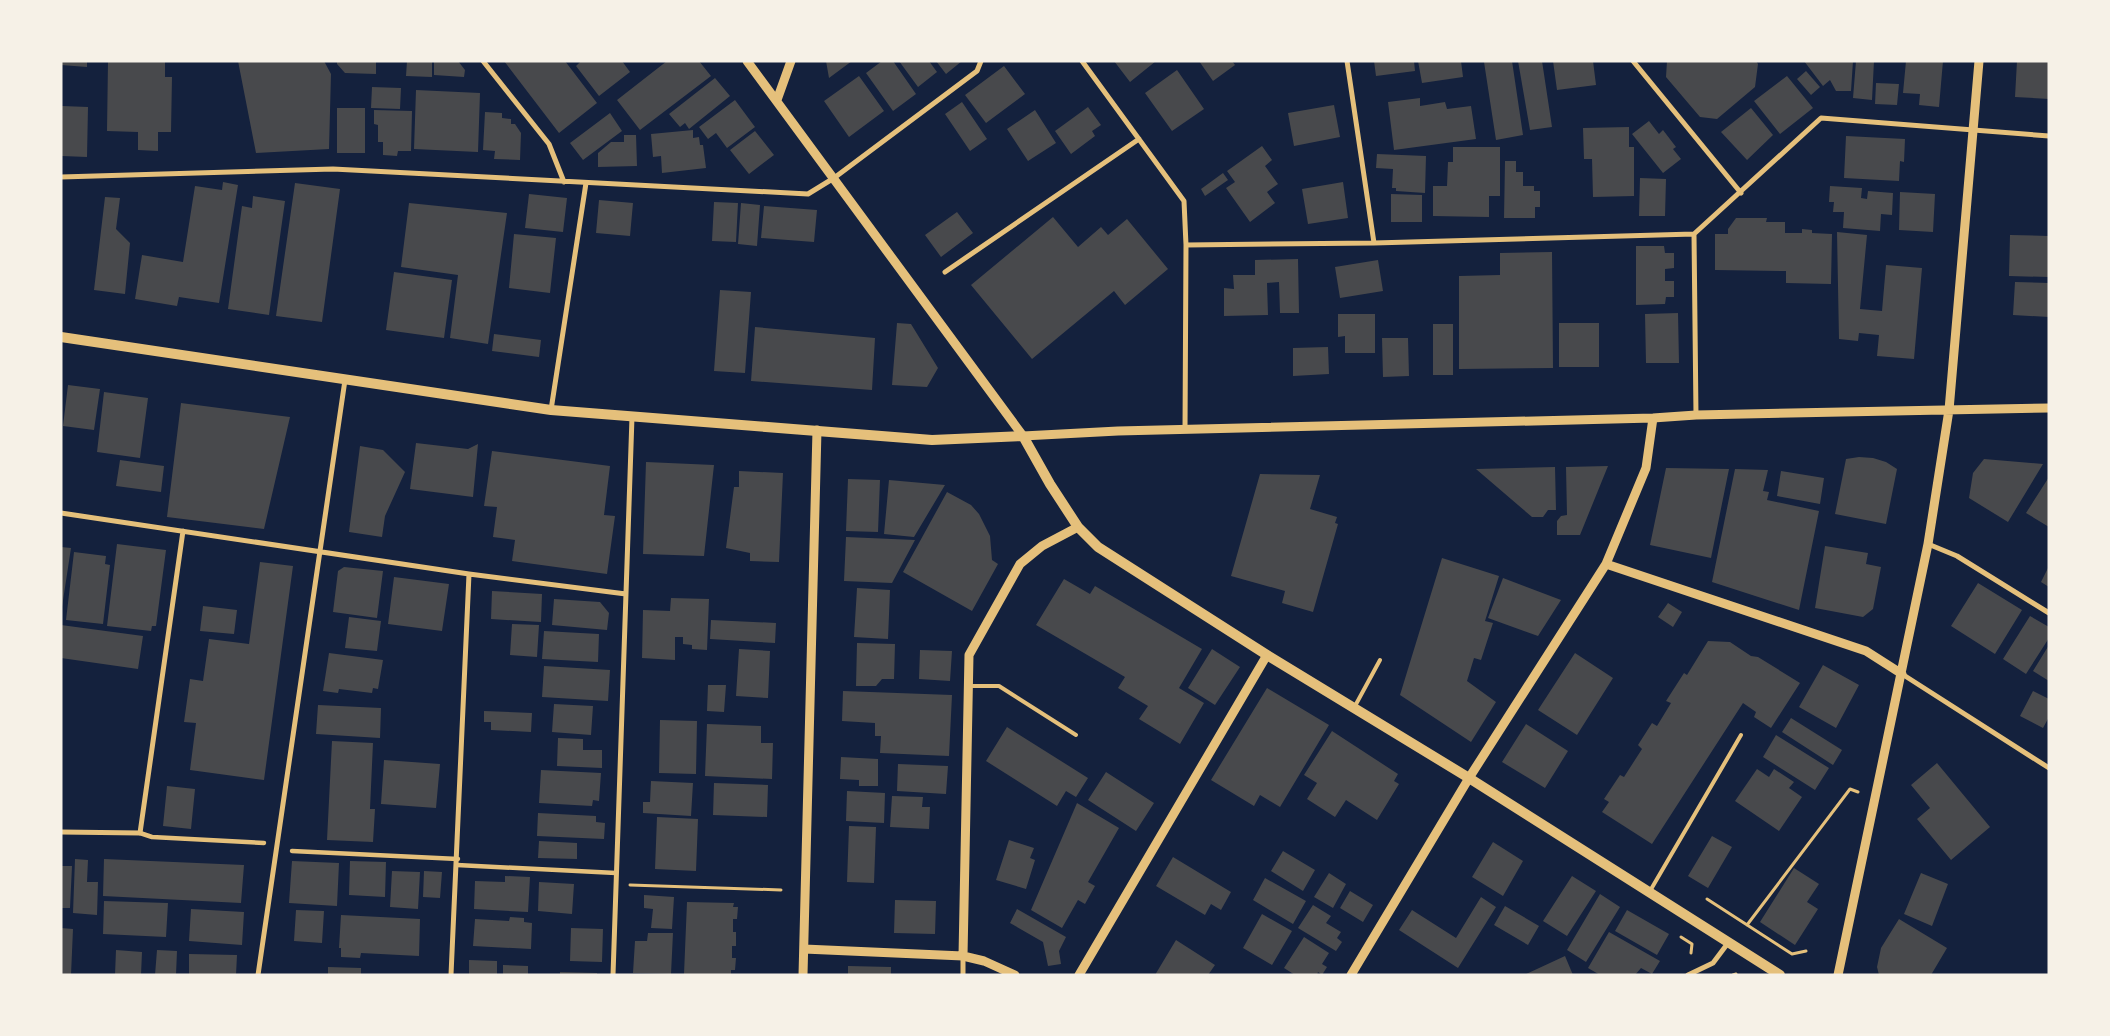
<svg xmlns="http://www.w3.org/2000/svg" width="2110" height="1036" viewBox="0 0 2110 1036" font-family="'Exo 2',sans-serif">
<rect width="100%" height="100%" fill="#14213d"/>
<path fill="#48494c" d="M61 61H87V67L61 65Z
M108 61H165V77H172L171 132H158V151L138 150V132L107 131Z
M238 61H324L331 74 329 149 256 153Z
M337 61H376V74L345 73 337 64Z
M407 61H432V77L406 76Z
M434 61H458L465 70 464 77 434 75Z
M504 61H565L597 103 559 133Z
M581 61H622L630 72 599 96 576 66Z
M667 61H699L711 76 640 130 617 100Z
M826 61H852L829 78Z
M882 61H893L916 94 893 111 866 73Z
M899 61H929L937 72 918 87Z
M936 61H962L946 74Z
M1114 61H1156L1130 82Z
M1199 61H1232L1235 65 1213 81Z
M1374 61H1414L1415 71 1376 76Z
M1418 61H1461L1463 77 1422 83Z
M1512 61 1523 135 1496 140 1484 62Z
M1518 61H1542L1552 127 1530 130Z
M1553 61H1593L1596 85 1557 90Z
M1667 61H1756L1758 64 1755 87 1717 119 1700 117 1666 77Z
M1804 61H1853L1851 91H1836L1830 80 1823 86Z
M1856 61H1874L1872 100 1853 98Z
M1906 61H1943L1939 107 1919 105 1920 94 1903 93Z
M2017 61H2049V99L2015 97Z
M1004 66 1025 94 986 123 965 95Z
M1177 70 1204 109 1172 131 1145 93Z
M1806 71 1820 87 1811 95 1797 79Z
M859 76 884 111 849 137 824 101Z
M1787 76 1813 108 1780 134 1754 101Z
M715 78 730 96 689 129 685 123 680 127 669 114Z
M1876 83 1899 84 1897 105 1875 104Z
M372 87 401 88 400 109 371 108Z
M416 90 480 93 478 152 414 149Z
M1420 98V106L1445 102 1447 109 1471 106 1476 139 1394 150 1388 102Z
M735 100 755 127 727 148 716 133 708 139 699 127Z
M962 102 987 139 970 151 945 114Z
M1334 105 1340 137 1294 146 1288 113Z
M62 106 88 107 87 157 62 156Z
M1088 107 1101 125 1092 131 1095 136 1071 154 1055 131Z
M337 108H365V153H337Z
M1751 108 1773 135 1747 160 1721 132Z
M374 110 412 111 411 151H398L397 156 383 155V142H378V125L374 124Z
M1035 110 1056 143 1028 161 1007 129Z
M485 112 502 113V118L511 119V124H515L521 133 520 160 494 159 495 151 483 150Z
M610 113 622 131 583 160 570 143Z
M1649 121 1659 134 1663 130 1676 147 1673 149 1681 159 1663 173 1632 134Z
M1629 127V147H1634V196L1593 197 1592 159H1584L1583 128Z
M693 130V138L699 137 700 145H703L706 168 662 173 661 156 653 157 651 134Z
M755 131 774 155 749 174 730 150Z
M624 135H636L637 166 598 167V153L611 142H624Z
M1846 136 1905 139 1904 162 1900 161 1899 181 1844 178Z
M1262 146 1272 160 1265 166 1278 184 1267 192 1275 203 1250 222 1226 188 1235 182 1227 171Z
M1453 147H1500V196H1489V217L1433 216V186H1447L1448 162H1453Z
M1377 154 1426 156 1425 193 1396 191V188H1392L1393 169 1376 168Z
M1505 161H1516V172H1523V186H1534V191H1540V207H1535V218H1504Z
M1223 173 1228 180 1205 196 1201 189Z
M1640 178 1666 179 1665 216H1639Z
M223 182 238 185 219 303 179 297 177 306 135 299 142 255 183 262 195 186 222 190Z
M1343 182 1348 218 1308 224 1302 189Z
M295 183 340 189 322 322 276 316Z
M1830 186 1862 188 1861 198 1867 199 1868 191 1893 193 1892 215 1881 214 1880 231 1843 228 1844 212H1833L1834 202H1829Z
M1900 192 1935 194 1933 232 1899 230Z
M529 194 567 198 563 232 525 228Z
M1391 194 1422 195V222H1391Z
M253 196 285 201 269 315 228 309 242 206 252 208Z
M105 197 120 198 116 229 130 243 125 294 94 290Z
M599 200 633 203 630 236 596 233Z
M714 202 738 203 736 242 712 241Z
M409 203 507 213 488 344 450 338 458 275 401 267Z
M741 203 760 205 757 246 738 244Z
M764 206 817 210 814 242 761 238Z
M957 212 973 233 941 257 925 235Z
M1053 217 1078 247 1101 227 1108 235 1127 219 1168 269 1125 305 1114 291 1032 359 971 285Z
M1736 218H1767L1766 222H1785V233H1802V229L1812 230V233L1832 234 1831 284 1786 283V271L1715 270V234H1728V229Z
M1837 232 1867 235 1860 309 1882 311 1886 265 1922 268 1914 359 1877 356 1879 335 1859 333 1858 341 1839 339Z
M514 234 556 238 550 293 509 288Z
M2010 235 2049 236V277L2009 276Z
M1636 246H1664L1665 253H1674V268L1665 269V281H1674V297H1666L1665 304 1636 305Z
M1552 252 1553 368 1459 369V276L1500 275V253Z
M1298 259 1299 313H1280L1279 282 1267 283 1268 315 1224 316V288L1234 289 1233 275H1255V260Z
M1378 260 1383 291 1340 298 1335 267Z
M394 272 452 280 444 338 386 330Z
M2015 282 2049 283V317L2013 315Z
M720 290 751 292 745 373 714 371Z
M1678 313 1679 363H1646L1645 314Z
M1338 314H1375V353H1345V336L1338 337Z
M897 323 911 324 938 368 927 387 892 385Z
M1559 323H1599V367H1559Z
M1433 324H1453V375H1433Z
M755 327 875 338 872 390 751 381Z
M494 334 541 340 539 357 492 351Z
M1382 338H1408L1409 376 1383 377Z
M1328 347 1329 374 1293 376V348Z
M68 385 100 389 94 430 63 426Z
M104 392 148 398 140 458 97 452Z
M181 403 290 417 264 529 167 517Z
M416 443 468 449 478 444 473 497 410 489Z
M360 446 383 450 405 472 385 516 382 537 349 532Z
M492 451 610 466 604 515 615 516 607 574 512 561 515 540 493 537 497 507 484 506Z
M1859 457 1873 458 1886 462 1897 469 1886 524 1835 514 1846 459Z
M1984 459 2043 464 2008 522 1969 498 1973 473Z
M120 460 164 466 161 492 116 486Z
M646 462 714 465 704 556 643 554Z
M1608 466 1580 535H1557V521L1561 516 1567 515 1566 467Z
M1555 467 1556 510H1548L1543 517H1532L1476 469Z
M1666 468 1729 469 1711 558 1650 545Z
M1735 469 1768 470 1763 491 1769 492 1767 500 1819 511 1799 610 1712 582Z
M739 471 783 473 779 562 750 561V553L726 548 734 487H739Z
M1781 471 1824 478 1820 504 1777 496Z
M1260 474 1320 475 1310 509 1337 517 1335 523 1338 524 1313 612 1282 603 1285 591 1231 576Z
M2049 477V527L2026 513Z
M848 479 880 480 878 532 846 531Z
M889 480 945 485 914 537 884 534Z
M947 492 971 505 979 514 990 536 992 560 998 564 972 611 903 572Z
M846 537 915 540 892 583 844 581Z
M117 544 166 550 156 626H152L151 631 107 626Z
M1825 546 1868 553 1866 564 1881 567 1873 609 1863 617 1815 608Z
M61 547 71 548 62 607H61Z
M74 552 106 556 105 564 110 565 103 624 66 620Z
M1442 558 1499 576 1485 621 1493 623 1481 660 1474 658 1467 681 1496 702 1471 742 1400 695Z
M260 562 293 566 264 780 190 770 196 723 184 722 190 679 203 681 209 639 249 644Z
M2049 566V587L2041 582Z
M344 567 383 571 377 618 333 612 338 571Z
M394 577 449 584 442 631 388 624Z
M1503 578 1561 600 1538 636 1488 618Z
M1064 579 1090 594 1095 586 1202 649 1179 688 1204 703 1180 744 1139 719 1148 706 1118 688 1125 677 1036 625Z
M1978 583 2022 610 1995 654 1951 626Z
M857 588 890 590 888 639 854 637Z
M492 591 542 594 541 622 491 619Z
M671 598 709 599 707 650 692 649V645L683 644V637H675V660L642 658 643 610 670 611Z
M554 599 600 602 609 613 607 630 552 625Z
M1668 603 1682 612 1673 627 1658 617Z
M203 606 237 610 234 634 200 631Z
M2030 616 2049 627V638L2026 674 2003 659Z
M349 617 381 621 377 651 345 648Z
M711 620 776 623 775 643 710 639Z
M512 624 539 625 537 657 510 655Z
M61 625 143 636 138 669 61 658Z
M544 631 599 634 598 662 542 659Z
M1708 641 1730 642 1751 656 1758 657 1800 683 1771 728 1754 717 1756 712 1743 703 1652 844 1602 812 1609 802 1604 799 1620 775 1624 777 1642 749 1638 745 1652 723 1657 726 1671 703 1666 701 1684 673 1687 675Z
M857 643 895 644 894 679H882L876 686H856Z
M2049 645V681L2033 671Z
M739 649 770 651 768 698 736 696Z
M1212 649 1240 667 1215 705 1188 688Z
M920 650 952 651 950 681 919 679Z
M329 653 383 660 378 689 373 688 372 693 339 689 338 693 323 691Z
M1575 653 1613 678 1577 735 1538 710Z
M1823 665 1859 685 1836 728 1799 707Z
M544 666 610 670 608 701 542 697Z
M708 685H726L724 712 707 711Z
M1267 688 1329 725 1280 807 1260 795 1254 806 1211 780Z
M843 691 952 695 949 756 880 753 881 736H875V723L842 721Z
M2033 691 2049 699V717L2043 728 2020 716Z
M554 704 593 706 591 735 552 732Z
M318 705 381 708 380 738 316 734Z
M484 711 532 713 531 732 491 730V722H484Z
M1791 718 1842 750 1833 765 1782 732Z
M660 720 697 721 696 774 659 773Z
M707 724 761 726V743H773L772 779 705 776Z
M1526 724 1568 751 1545 788 1502 762Z
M1007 727 1088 778 1076 797 1066 791 1057 806 986 761Z
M1332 731 1398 774 1394 781 1399 784 1377 820 1346 800 1335 817 1307 799 1317 783 1304 775Z
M1776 735 1829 768 1815 790 1763 757Z
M558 738 583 739V750H602V768L557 766Z
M332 741 373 743 370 809H375L373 842 327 840Z
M841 757 878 759V786H859V780L840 779Z
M384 760 440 764 436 808 381 804Z
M1937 763 1990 827 1951 860 1917 819 1930 808 1911 785Z
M898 764 948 766 946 794 897 791Z
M1757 769 1769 777 1774 769 1794 782 1789 788 1802 797 1779 831 1735 801Z
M541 770 601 773 599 801 593 800 592 806 539 803Z
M1106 772 1154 803 1136 831 1088 800Z
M651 781 693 783 691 816 643 813V802H650Z
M714 783 768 785 767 817 713 815Z
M167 786 195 789 191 829 163 826Z
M847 791 885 793 884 823 846 821Z
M892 796 923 797 922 807H930L929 829 890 827Z
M1077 803 1119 828 1088 882 1095 886 1085 904 1078 900 1062 928 1031 910Z
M538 813 596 816V822L605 823 604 839 537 836Z
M657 817 698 819 696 871 655 869Z
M849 826 876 827 874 883 847 882Z
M1712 836 1732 847 1708 888 1688 876Z
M1009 840 1034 848 1030 858 1035 860 1026 889 996 880Z
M539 841 577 843V859L538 858Z
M1493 842 1523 861 1503 896 1472 877Z
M1283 851 1315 870 1303 891 1271 871Z
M1173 857 1231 892 1221 910 1211 904 1205 915 1156 886Z
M75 859 88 860 87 882H98L97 915 73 913Z
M104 859 244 865 241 903 103 896Z
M292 861 339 863 337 906 289 903Z
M350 861 386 862 385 897 349 895Z
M61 866H72L70 908H61Z
M1794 868 1819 884 1807 902 1818 909 1795 945 1760 922Z
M392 871 420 872 418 909 390 907Z
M424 871 442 872 440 898 423 897Z
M1329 873 1346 884 1333 908 1314 897Z
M1921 873 1948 884 1932 926 1904 914Z
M505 876 530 877 528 912 474 909 475 881 505 882Z
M1572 876 1596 891 1567 936 1543 921Z
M1265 878 1306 901 1293 924 1253 900Z
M539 882 574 884 572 914 538 911Z
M1350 891 1373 905 1363 922 1340 908Z
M1600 894 1620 907 1586 962 1567 950Z
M644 895 674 897 672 929 651 928 653 909 644 908Z
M1481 897 1496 907 1458 968 1399 930 1412 910 1456 938Z
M895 900 936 901 935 934 894 933Z
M104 901 168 903 166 937 103 934Z
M687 902 734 903 733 907H738L737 919H733V932H736V946H732V958H736L735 970H731V975L684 974Z
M1313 905 1331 916 1326 923 1341 932 1337 938 1342 942 1336 951 1298 928Z
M1505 906 1539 926 1528 945 1494 925Z
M191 909 244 912 242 945 189 941Z
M1017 909 1066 937 1059 951 1061 964 1048 966 1043 942 1010 923Z
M296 910 324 911 322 943 294 941Z
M1627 910 1669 934 1657 955 1615 931Z
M1262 914 1292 931 1272 965 1243 948Z
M341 915 420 919 419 956 361 953 360 958 341 957V948H339Z
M510 917 524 918V922L532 923 531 949 473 946 475 919 509 921Z
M1899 919 1947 948 1931 975H1879L1877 967 1881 948Z
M61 928 73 929 71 975H61Z
M571 928 603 929 602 962 570 961Z
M1609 932 1660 961 1652 974 1641 968 1635 975H1600L1588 968Z
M648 933H673L671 974 633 973 635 941H647Z
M1304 937 1329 953 1322 964 1327 967 1322 975 1318 972 1317 975H1295L1284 968Z
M1176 940 1215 965 1208 975H1155Z
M116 950 142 952 141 975H115Z
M157 950 177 951 176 975H155Z
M189 954 237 955 236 975H189Z
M1565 956 1573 975H1524Z
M469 960 497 961V975H469Z
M503 965 528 966V975H503Z
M848 966 891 967V975H848Z
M328 967 361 968V975H328Z
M560 972 597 973V975H560Z"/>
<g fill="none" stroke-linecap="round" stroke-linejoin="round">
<path stroke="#e5c07b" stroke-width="3" d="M630 885 781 890
M1707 899 1792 954 1806 951
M1747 925 1850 789 1858 792
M1681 937 1692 944 1691 953
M1733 975 1736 974"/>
<path stroke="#e5c07b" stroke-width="4" d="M970 686H999L1076 735
M1355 706 1380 660
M1650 891 1741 735"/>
<path stroke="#e5c07b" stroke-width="4.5" d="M140 833 152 837 264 843
M292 851 458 859
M457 865 616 873"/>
<path stroke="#e5c07b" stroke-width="5" d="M483 61 549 144 564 182
M1082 61 1184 201 1186 245 1185 430
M1347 61 1374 243
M1633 61 1741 193
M61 177 333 169 808 194 834 178 977 71 981 61
M1694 234 1696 415
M1186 245 1374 243 1694 234 1821 118 2049 136
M945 272 1139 139
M551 410 586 183
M61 513 469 574 626 594
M1928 544 1957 556 2049 613
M1902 674 2049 768
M61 832 140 833 183 531
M258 975 345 380
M451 975 469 574
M613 975 632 417
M963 975V956
M1688 975 1713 963 1728 943"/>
<path stroke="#e5c07b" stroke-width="9" d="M747 61 1023 436 1118 431 1653 418 1696 415 2049 408
M777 100 791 61
M1606 564 1866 651 1902 674
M804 949 963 956 984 961 1015 975
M963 956 969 655 1020 564 1042 546 1078 527
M803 975 817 430
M1079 975 1267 655
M1351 975 1469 778 1606 564 1646 468 1653 418
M1838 975 1928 544 1949 410 1979 61"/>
<path stroke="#e5c07b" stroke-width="10" d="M61 337 551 410 932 440 1023 436 1050 484 1078 527 1098 547 1267 655 1469 778 1780 975"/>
</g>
<rect width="2110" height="1036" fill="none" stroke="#f6f1e7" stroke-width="125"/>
</svg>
